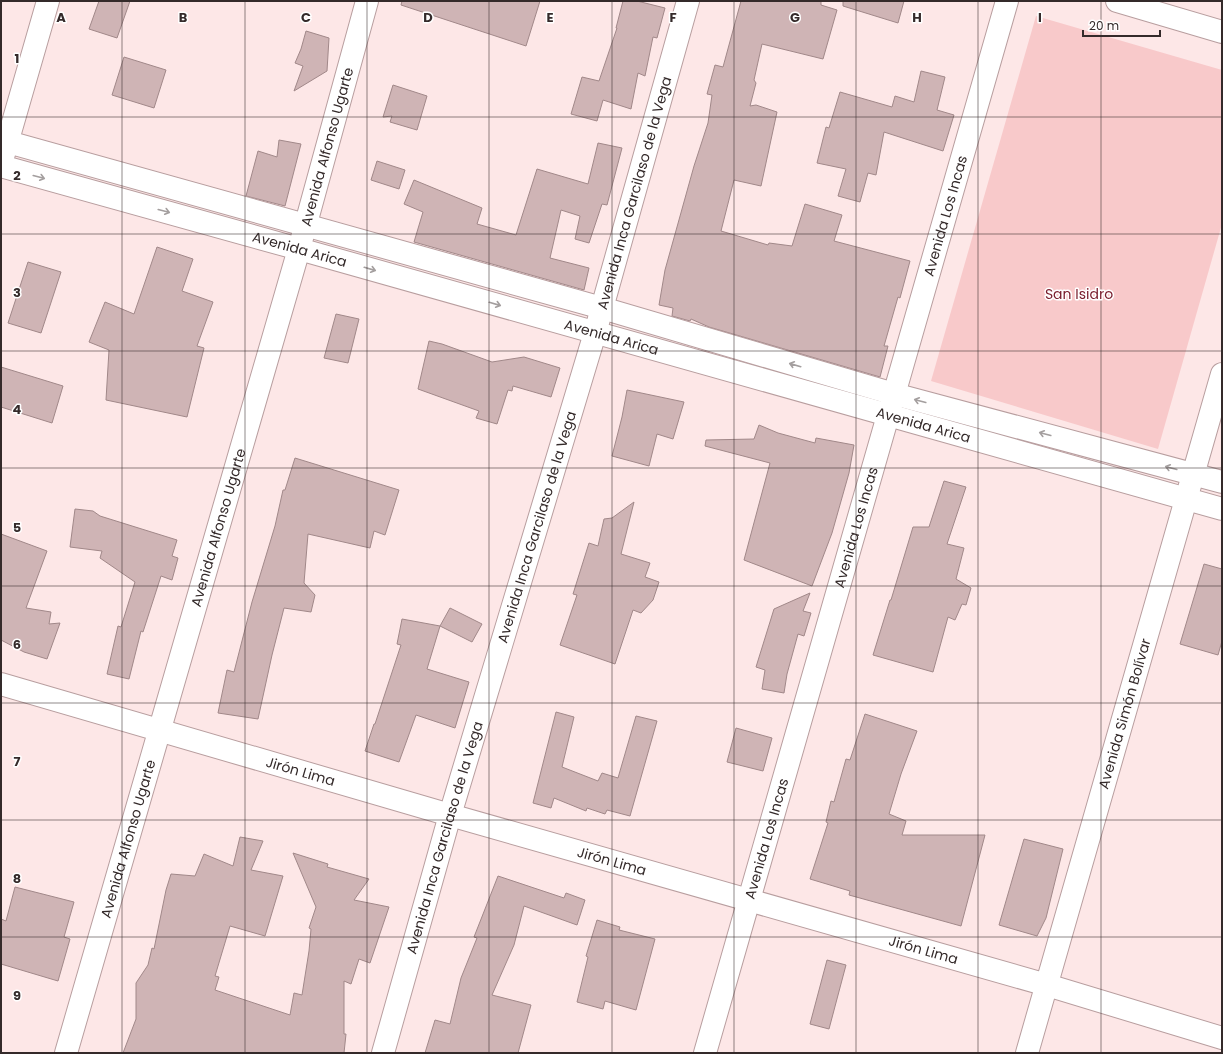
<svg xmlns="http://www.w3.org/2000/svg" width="1223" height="1054" viewBox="0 0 1223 1054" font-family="Poppins,sans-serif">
<rect width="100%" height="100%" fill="#fde7e7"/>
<path fill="#f8c9ca" d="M1036 16 1222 70V224L1158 449 931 381Z"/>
<path fill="#cfb4b5" stroke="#a18889" d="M99 1H130L117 38 89 29Z
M402 1H540L526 46 401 5Z
M623 1H637L665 8 657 38 653 37 645 76 638 73 631 109 603 100 597 121 571 114 582 77 599 81 617 28H616Z
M741 1H821V5L837 10 823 59 762 44 754 80 756 83 750 106 756 105 777 112 761 186 734 180 721 231 768 245 769 243 792 246 805 204 842 215 834 241 910 261 900 298 898 297 884 346H888L880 377 709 327 691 319 690 321 672 316 673 308 659 305 665 270 694 166 708 123 712 95 707 94 715 65 723 67Z
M843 1H904L898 23 843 6Z
M306 31 329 38 327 71 294 91 303 66 295 63 301 49Z
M124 57 166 70 154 108 112 95Z
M921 71 945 77 937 110 954 115 943 151 884 132 876 175 868 173 860 202 838 196 846 169 817 163 826 127 829 128 840 92 892 107 895 96 914 102Z
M393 85 427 96 417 130 390 122 392 116 383 117Z
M279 140 301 144 285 206 246 196 258 151 277 157Z
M598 143 622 148 607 205 602 204 589 243 575 239 580 216 561 210 550 258 589 268 584 290 414 242 423 212 404 204 414 180 482 208 477 224 516 235 537 169 588 184Z
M377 161 405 170 399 189 371 180Z
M157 247 193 259 182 291 213 302 197 346 204 348 187 417 106 400 109 350 89 342 105 302 134 314Z
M28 262 61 272 41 333 8 323Z
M336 314 359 319 348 363 324 358Z
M429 341 442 344 492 362 524 357 560 368 551 397 513 386 512 391 508 390 497 424 476 418 479 411 418 389Z
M1 367 63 386 52 423 1 407Z
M627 390 684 402 673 439 657 434 649 466 612 456 622 417Z
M759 425 778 433 815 443 816 438 854 445 849 473 832 533 812 586 744 560 770 463 705 446 706 440 754 439Z
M295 458 399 490 385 535 374 531 370 548 308 534 304 583 315 595 311 612 284 608 272 655 258 719 218 713 227 670 234 672 252 602 275 526 283 490H285Z
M944 481 966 487 947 544 964 548 956 579 971 588 966 605 962 604 955 620 948 617 933 672 873 655 890 600H891L913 527H929Z
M634 502 621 554 650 563 645 577 659 582 653 600 641 613 633 610 615 664 560 645 577 595 573 594 589 543 598 546 604 519 612 518Z
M75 509 93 511 100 516 177 540 172 556 178 558 172 580 161 576 143 632 141 631 129 679 107 674 118 626 121 627 135 582 100 558 102 551 70 547Z
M1 534 47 551 26 608 51 612 49 624 60 623 47 659 24 652 1 640Z
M1204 564 1222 569V641L1218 655 1180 644Z
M810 593 803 611 811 613 804 636 798 634 787 674 784 693 762 689 765 670 756 667 774 609Z
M450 608 482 624 472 642 440 626Z
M402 619 440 626 427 669 469 682 455 728 416 715 399 762 365 751 374 724H375L401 645 397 644Z
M556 712 574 717 562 767 598 781 602 773 618 778 636 716 657 721 630 816 607 810 605 814 587 808 586 811 554 798 551 808 533 803Z
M865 714 917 731 901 774 889 814 906 821 902 835H985L961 926 849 895 850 891 810 879 828 823 826 822 831 801 834 802 846 759 850 760Z
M736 728 772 738 763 771 727 762Z
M240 837 263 841 251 870 283 876 265 936 230 926 215 976 219 977 215 990 290 1015 294 993 302 995 309 951 311 929 309 928 316 907 293 853 328 864 327 867 369 879 354 900 389 907 370 963 359 959 351 984 344 981V1034H346L344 1053H123L136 1019V983L148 965 152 948 154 949 166 890 171 874 195 876 204 854 233 866Z
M1024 839 1063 849 1046 918 1037 936 999 925Z
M498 876 564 898 566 893 585 900 577 925 524 906 514 945 492 995 531 1005 518 1053H425L435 1020 450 1024 461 978 477 938 474 937Z
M15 887 74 902 64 937 70 939 58 981 1 964V919L6 921Z
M597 920 620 927 619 930 655 939 636 1010 605 1001 603 1009 577 1002 588 957 586 956Z
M827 960 846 965 829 1029 810 1024Z"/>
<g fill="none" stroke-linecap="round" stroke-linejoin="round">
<defs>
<g id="street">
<path d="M1117 1 1222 32"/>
<path d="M1 164 48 1"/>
<path id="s1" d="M66 1053 299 249 367 1"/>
<path id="s2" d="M383 1053 450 815 595 333 688 1"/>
<path id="s3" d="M705 1053 1007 1"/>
<path id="s4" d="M1027 1053 1222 374"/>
</g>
<g id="secondary">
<path d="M1 140 602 308 894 394 1222 482"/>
<path id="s5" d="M1 166 299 249 1222 509"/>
<path id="s6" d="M1 684 450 815 1047 985 1222 1038"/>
</g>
</defs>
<use href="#street" stroke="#b89e9f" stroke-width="24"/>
<use href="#secondary" stroke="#b89e9f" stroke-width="24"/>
<use href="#street" stroke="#fff" stroke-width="22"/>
<use href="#secondary" stroke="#fff" stroke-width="22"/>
</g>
<defs><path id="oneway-shaft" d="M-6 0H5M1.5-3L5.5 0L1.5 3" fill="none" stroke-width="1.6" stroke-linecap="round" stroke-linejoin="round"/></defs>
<g stroke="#a49f9f">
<use href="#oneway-shaft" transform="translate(39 177) rotate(15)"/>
<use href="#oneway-shaft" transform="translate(164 211) rotate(15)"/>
<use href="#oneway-shaft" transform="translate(370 269) rotate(16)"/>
<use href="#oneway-shaft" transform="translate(495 304) rotate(16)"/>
<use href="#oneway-shaft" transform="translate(795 365) rotate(-164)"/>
<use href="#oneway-shaft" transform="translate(920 401) rotate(-165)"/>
<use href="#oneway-shaft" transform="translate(1045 434) rotate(-165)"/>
<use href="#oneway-shaft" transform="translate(1171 468) rotate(-165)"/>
</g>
<path fill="none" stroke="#342a2a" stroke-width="1" stroke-opacity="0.55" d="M122 1V1053M245 1V1053M367 1V1053M489 1V1053M612 1V1053M734 1V1053M856 1V1053M978 1V1053M1101 1V1053M1 117H1222M1 234H1222M1 351H1222M1 468H1222M1 586H1222M1 703H1222M1 820H1222M1 937H1222"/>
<g text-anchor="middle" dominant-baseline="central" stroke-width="3" stroke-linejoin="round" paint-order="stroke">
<g font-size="14" fill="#342a2a" stroke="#fff">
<text stroke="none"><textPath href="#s1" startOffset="943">Avenida Alfonso Ugarte</textPath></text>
<text stroke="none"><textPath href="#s2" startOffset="896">Avenida Inca Garcilaso de la Vega</textPath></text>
<text stroke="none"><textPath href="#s3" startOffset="871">Avenida Los Incas</textPath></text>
<text stroke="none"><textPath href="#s5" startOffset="310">Avenida Arica</textPath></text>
<text stroke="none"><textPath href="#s5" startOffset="634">Avenida Arica</textPath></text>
<text stroke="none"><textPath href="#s5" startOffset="958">Avenida Arica</textPath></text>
<text stroke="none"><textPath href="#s2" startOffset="548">Avenida Inca Garcilaso de la Vega</textPath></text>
<text stroke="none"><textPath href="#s3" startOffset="547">Avenida Los Incas</textPath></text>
<text stroke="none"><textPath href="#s1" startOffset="547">Avenida Alfonso Ugarte</textPath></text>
<text stroke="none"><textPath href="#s4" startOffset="353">Avenida Simón Bolívar</textPath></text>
<text stroke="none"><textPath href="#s6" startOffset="312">Jirón Lima</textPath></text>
<text stroke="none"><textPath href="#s2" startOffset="224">Avenida Inca Garcilaso de la Vega</textPath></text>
<text stroke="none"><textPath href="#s3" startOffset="223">Avenida Los Incas</textPath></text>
<text stroke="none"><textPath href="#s1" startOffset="223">Avenida Alfonso Ugarte</textPath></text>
<text stroke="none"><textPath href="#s6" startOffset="636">Jirón Lima</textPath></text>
<text stroke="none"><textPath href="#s6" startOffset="960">Jirón Lima</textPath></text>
</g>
<g font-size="14" fill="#781b2b" stroke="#fff">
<text x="1079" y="294">San Isidro</text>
</g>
</g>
<g font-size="13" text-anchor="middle" font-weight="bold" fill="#342a2a" stroke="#fff" stroke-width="3" stroke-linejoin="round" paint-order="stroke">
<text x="61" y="22">A</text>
<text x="183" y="22">B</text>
<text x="306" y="22">C</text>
<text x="428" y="22">D</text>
<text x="550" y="22">E</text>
<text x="673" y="22">F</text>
<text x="795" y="22">G</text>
<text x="917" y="22">H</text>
<text x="1040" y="22">I</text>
<text x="17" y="63">1</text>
<text x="17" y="180">2</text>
<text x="17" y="297">3</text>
<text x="17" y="414">4</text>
<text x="17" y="532">5</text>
<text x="17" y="649">6</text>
<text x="17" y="766">7</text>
<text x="17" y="883">8</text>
<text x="17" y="1000">9</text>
</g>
<rect width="1223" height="1054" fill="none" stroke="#342a2a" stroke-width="4"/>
<path d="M1083 30v6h77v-6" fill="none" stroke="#342a2a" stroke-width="2"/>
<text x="1089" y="30" font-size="12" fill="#342a2a" stroke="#ffffff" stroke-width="3" paint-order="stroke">20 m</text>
</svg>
